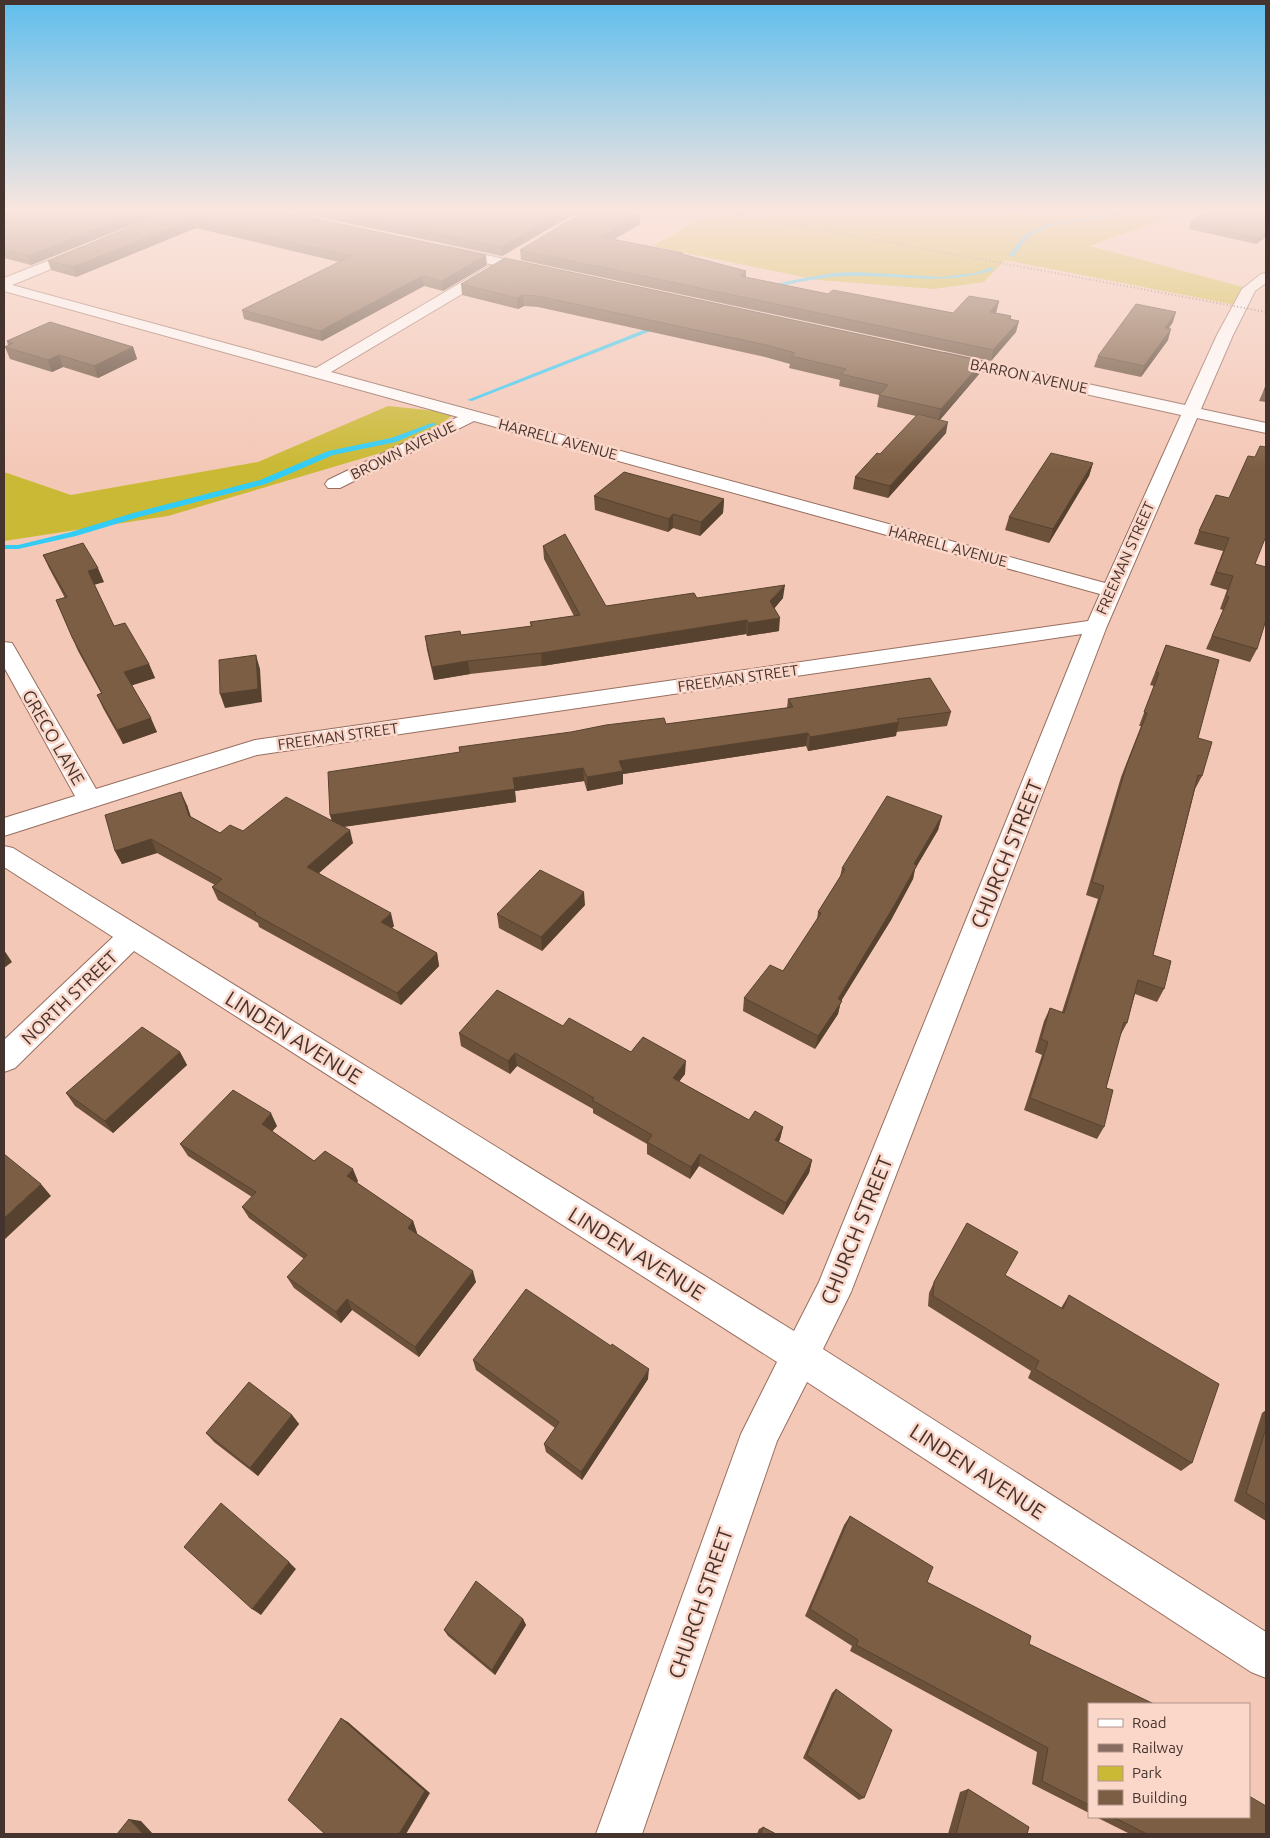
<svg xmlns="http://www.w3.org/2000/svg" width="1270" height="1838" viewBox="0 0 1270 1838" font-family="Ubuntu,sans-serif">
<rect width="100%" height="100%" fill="#f4c8b7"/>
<path fill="#cab934" d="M719 210H1189L1090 246 1254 290 1241 306 1005 260 984 282 934 289 818 280 652 246Z
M388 406 456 413 414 443 168 516 4 541V472L71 495 258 462Z"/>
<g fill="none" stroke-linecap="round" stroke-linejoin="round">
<path fill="#32ccf5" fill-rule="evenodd" d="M1141 210H1151L1050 226 1029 236 1013 257 1008 256 1025 234 1047 224Z
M992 267 994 270C946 285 905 276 856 276 826 275 795 283 765 289L762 287 799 279 833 273 856 272 942 277 975 273Z
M659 324 662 326 661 327 472 401 467 400Z
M432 423 437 424 396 442 333 455 266 484 139 517 76 536 18 549H4V545H18L71 532 133 513 260 480 328 451 391 438Z"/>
<defs>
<path id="street" d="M83 247 88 248 90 251 88 254 12 285 316 368 489 266H499L501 269 499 272 331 372 1105 583 1181 415 945 363 937 358 945 353 1185 405 1217 335 1242 289 1261 274 1266 273V283L1255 291 1233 335 1201 409 1266 423V433L1197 418 1107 626 851 1292 823 1349 1266 1632V1678L1251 1672 807 1382 777 1441 642 1834H596L741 1434 777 1362 134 951 15 1068 4 1072V1040L113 937 4 867V846L13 848 794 1331 819 1282 1082 634 257 755 4 836V818L75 796 4 667V642L12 643 15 648 96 789 255 740 1088 621 1100 594 474 421 340 488H328L325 484 328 480 458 417 4 291V278Z
M449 247 537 266 544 270 537 274 444 254 442 251Z"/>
</defs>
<use href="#street" stroke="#976f60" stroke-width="2"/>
<use href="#street" fill="#fff" fill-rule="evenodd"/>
<path stroke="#886c62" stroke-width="2" stroke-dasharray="1 2.5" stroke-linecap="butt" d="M714 210 1266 312"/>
</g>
<path fill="#6b513a" d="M4 210H169L31 265 4 258Z
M171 210 487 265 443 291 424 286 322 341 244 319 242 310 339 262 196 228 76 277 51 270 48 261Z
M286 210H581L502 256Z
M1266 210V237L1256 244 1189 229 1191 222Z
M640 224 614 239 683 255 746 271V277L828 294 953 313 999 301 996 313 1011 316V319L1016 332 991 361 521 260 520 250Z
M461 284 983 361 980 373 940 420 946 433 888 498 853 489 855 477 880 454 916 416 877 407 879 395 839 386 840 380 789 368 790 364 765 357 538 307 524 306 518 309 462 295Z
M1173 322 1169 328 1168 340 1141 377 1094 367 1098 356Z
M7 341 133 347 137 359 98 378 63 367 52 372 10 359 5 347 8 345Z
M1266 385V402L1259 401Z
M1093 463 1089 476 1049 543 1005 530 1009 517Z
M1216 495 1255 564 1257 649 1250 662 1206 649 1223 610 1220 609 1227 590 1210 585 1223 551 1194 544 1199 531Z
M594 496 724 499 723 513 700 536 673 528 668 532 595 510Z
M543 546 606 606 697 598H783L774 608 779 631 747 636 746 634 542 666 470 674 434 680 427 650 425 636 461 635 531 627 530 622 574 616 544 559Z
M43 555 104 582 94 584 114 626 149 664 155 678 132 685 157 732 123 744 103 708 97 695 101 693 78 651 56 600 65 598 49 568Z
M1166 645 1198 738 1202 776 1195 789 1153 955 1164 989 1157 1002 1135 994 1127 1023 1120 1036 1106 1088 1104 1127 1097 1139 1024 1110 1042 1055 1035 1052 1044 1021 1050 1008 1062 1012 1098 899 1086 895 1121 777 1141 726H1139L1154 686 1150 685Z
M788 699 951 712 947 726 896 732V736L808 751 806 746 623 774V784L587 791 584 781 515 791 516 802 344 827 353 843 319 873 394 926 392 928 437 953 439 966 401 1005 259 927 258 923 218 900 212 887 215 885 157 853 122 864 115 851 187 805 190 816 220 833 243 831 332 820 330 815 666 724 787 708Z
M942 816 938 830 915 869 913 879 891 920 841 1001 838 1014 815 1049 743 1011 744 998 783 971 817 920 818 912 840 877 842 868Z
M585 905 542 951 499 928 497 914Z
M563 1026 631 1052 685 1074 679 1081 749 1120 783 1127 780 1139 779 1142 812 1160 809 1173 783 1215 699 1166 690 1179 647 1154V1144L593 1113V1109L517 1066 510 1074 461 1046 459 1033Z
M180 1052 187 1065 113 1133 75 1106 66 1093Z
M277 1126 272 1131 314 1161 358 1181 357 1183 413 1221 417 1233 416 1234 476 1282 419 1357 352 1310 341 1323 294 1288 287 1277 304 1259 249 1218 242 1207 252 1197 188 1156 180 1144Z
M1005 1275 1061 1308 1069 1295 1192 1463 1181 1471 1028 1378 1031 1371 928 1306 929 1293 934 1282Z
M473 1360 648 1379 582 1480 546 1452 544 1444 555 1428 476 1370Z
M1266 1410V1521L1234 1501 1262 1413Z
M292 1415 299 1424 258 1476 214 1442 206 1433Z
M850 1516 927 1582 1029 1644 1089 1704V1813L1032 1784 1037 1752 850 1651 852 1646 805 1616 844 1525Z
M523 1619 526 1625 495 1675 448 1636 444 1630Z
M836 1689 864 1798 859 1800 803 1758 832 1693Z
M968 1789 1027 1834H948L960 1792Z
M1096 1817H1249L1266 1834H1130Z
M763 1827 776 1834H757L759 1829Z"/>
<path fill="#574230" d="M144 210H169L31 265 28 256Z
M565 210H581L502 256 501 247Z
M640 214V224L601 247V237Z
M194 219 196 228 76 277 73 267Z
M1266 232V237L1256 244 1258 238Z
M486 255 487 265 443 291 442 281Z
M746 271 745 282 740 276Z
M422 276 424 286 322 341 320 331Z
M523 295 524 306 518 309 517 298Z
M999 301 996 312 987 323 990 312Z
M1176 312 1173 322 1162 338 1165 328Z
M1019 321 1016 332 991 361 993 350Z
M1171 329 1168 340 1141 377 1144 366Z
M133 347 137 359 98 378 94 366Z
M59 355 63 367 52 372 48 360Z
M983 361 980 373 938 422 941 409Z
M948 422 946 433 888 498 890 486Z
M1093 463 1089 476 1049 543 1053 529Z
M724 499 723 513 700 536 701 522Z
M673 514V528L668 532 669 519Z
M98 568 104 582 94 585 88 571Z
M785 585 783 598 769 615 770 601Z
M780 618 779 631 747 636 748 623Z
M747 620 746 634 542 666 541 653Z
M256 655 260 669 262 702 225 708 220 694Z
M468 661 470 674 434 680 432 667Z
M149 664 155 678 130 686 124 672Z
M151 718 157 732 123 744 117 730Z
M899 722 896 736 808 751 810 737Z
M808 733 806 746 623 774V784L587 791V777L619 761Z
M583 768 584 781 515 791 516 802 334 828 330 815 513 778Z
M181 792 187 805 195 829 189 816Z
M942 816 938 830 915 869 913 879 891 920 841 1001 838 1014 815 1049 818 1036 838 999 914 864Z
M350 830 353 843 311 880 307 867Z
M151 839 157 853 122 864 115 851Z
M584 892 585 905 542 951 541 937Z
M391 913 394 926 384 935 381 922Z
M4 950 12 962 4 968Z
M437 953 439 966 401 1005 397 993Z
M180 1052 187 1065 113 1133 105 1121Z
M515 1053 517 1066 510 1074 508 1061Z
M686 1061 685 1074 672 1091 673 1078Z
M271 1113 277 1126 268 1136 262 1124Z
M783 1127 780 1139 773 1152 775 1140Z
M700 1154 699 1166 690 1179 691 1167Z
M812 1160 809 1173 783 1215 786 1203Z
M353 1169 358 1181 352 1188 347 1176Z
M41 1184 51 1196 4 1240V1218Z
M413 1221 417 1233 412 1239 408 1228Z
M473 1271 476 1282 419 1357 415 1347Z
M347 1299 352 1310 341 1323 336 1312Z
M649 1369 648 1379 582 1480 581 1472Z
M292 1415 299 1424 258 1476 250 1468Z
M289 1562 296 1569 261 1615 252 1609Z
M523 1619 526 1625 495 1675 492 1670Z
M341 1718 348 1722 430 1793 406 1834H399Z
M129 1819 141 1821 153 1834H143Z"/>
<path fill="#7c5e44" stroke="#574230" d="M4 210H144L28 256 4 250Z
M171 210H274L486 255 442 281 422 276 320 331 242 310 351 256 194 219 73 267 48 261Z
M326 210H565L501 247Z
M587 210H620L640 214 601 237 683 253 682 254 746 271 740 276 828 294 833 290 953 313 969 296 999 301 990 312 1011 316 1009 319 1019 321 993 350 520 250Z
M1209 210H1266V232L1258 238 1191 222Z
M505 258 983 361 941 409 879 395 888 385 841 374 846 369 791 356 795 353 766 345 537 296 523 295 517 298 461 284Z
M1136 304 1176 312 1165 328 1171 329 1144 366 1098 356Z
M50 322 133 347 94 366 59 355 48 360 5 347 13 343 7 341Z
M1266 385V391H1264Z
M918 414 948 422 890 486 855 477 877 453 880 454Z
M1260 446 1266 447V536L1255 564 1266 567V620L1257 649 1212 636 1229 597 1226 596 1233 576 1216 572 1229 538 1199 531 1216 495 1229 498 1248 456 1255 457Z
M1051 453 1093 463 1053 529 1009 517Z
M624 472 724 499 701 522 673 514 669 519 594 496Z
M565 534 606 606 694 593 697 598 785 585 770 601 780 618 748 623 747 620 541 653 468 661 432 667 425 636 460 631 461 635 532 626 530 622 580 615 543 546Z
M83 543 98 568 88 571 114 626 125 623 149 664 124 672 151 718 117 730 97 695 102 693 72 637 56 600 67 597 43 555Z
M1166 645 1219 660 1198 738 1212 742 1202 776 1198 775 1153 955 1171 961 1164 989 1138 980 1127 1023 1124 1022 1106 1088 1113 1090 1104 1127 1030 1098 1048 1042 1041 1039 1050 1008 1064 1013 1104 886 1092 882 1127 764 1147 713 1144 712 1159 673 1156 672Z
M256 655 258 689 220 694 219 660Z
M930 678 951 712 897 719 899 722 810 737 808 733 619 761 623 771 587 777 583 768 513 778 515 789 330 815 328 772 460 752 459 747 571 732 606 725 664 718 666 724 793 707 788 699Z
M181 792 189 816 220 833 230 825 243 831 286 797 350 830 307 867 391 913 381 922 437 953 397 993 254 914 256 913 212 887 222 879 151 839 115 851 105 815Z
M887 796 942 816 914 864 917 865 894 906 838 999 842 1001 818 1036 744 998 770 965 783 971 821 913 818 912 845 869 842 868Z
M540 870 584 892 541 937 497 914Z
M497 990 563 1026 569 1018 631 1052 643 1037 686 1061 673 1078 749 1120 755 1111 783 1127 775 1140 812 1160 786 1203 700 1154 691 1167 647 1142 652 1135 592 1100 594 1098 515 1053 508 1061 459 1033Z
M142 1027 180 1052 105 1121 66 1093Z
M233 1090 271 1113 262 1124 314 1161 325 1151 353 1169 347 1176 413 1221 408 1228 473 1271 415 1347 347 1299 336 1312 287 1277 307 1255 242 1207 256 1192 180 1144Z
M4 1154 41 1184 4 1218Z
M967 1223 1018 1252 1005 1275 1063 1309 1069 1295 1219 1384 1192 1463 1035 1369 1039 1361 933 1296 934 1282Z
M526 1289 611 1346 612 1344 649 1369 581 1472 544 1444 559 1422 473 1360Z
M249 1382 292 1415 250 1468 206 1433Z
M1266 1428V1505L1246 1493Z
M221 1503 289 1562 252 1609 184 1547Z
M850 1516 933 1567 927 1582 1031 1636 1029 1644 1154 1704H1089V1805L1042 1781 1048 1748 856 1645 858 1640 810 1609Z
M476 1581 523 1619 492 1670 444 1630Z
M836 1689 892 1730 864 1798 807 1755Z
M341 1718 425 1791 399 1834H325L288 1800Z
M968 1789 1029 1827 1027 1834H956Z
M1249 1796 1266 1806V1834H1147L1113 1817H1249Z
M129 1819 143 1834H117Z
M763 1827 776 1834H761Z"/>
<linearGradient id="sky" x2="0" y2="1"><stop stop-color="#5fbeed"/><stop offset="0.45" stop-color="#fae6df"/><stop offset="1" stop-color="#fae6df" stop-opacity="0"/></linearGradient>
<rect width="1270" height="467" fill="url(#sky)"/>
<g text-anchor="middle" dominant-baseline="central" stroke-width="5" stroke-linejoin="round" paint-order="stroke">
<g font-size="15" fill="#45332d" stroke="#fbd7ca">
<text transform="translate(1029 376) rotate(12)">BARRON AVENUE</text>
<text transform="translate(558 439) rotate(15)">HARRELL AVENUE</text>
<text transform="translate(403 450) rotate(-26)">BROWN AVENUE</text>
<text transform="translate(948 546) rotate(15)">HARRELL AVENUE</text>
<text transform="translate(1125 558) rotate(-66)">FREEMAN STREET</text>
<text transform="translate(738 678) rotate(-8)">FREEMAN STREET</text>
<text transform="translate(338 736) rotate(-8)">FREEMAN STREET</text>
</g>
<g font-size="18" fill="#45332d" stroke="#fbd7ca">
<text transform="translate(54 737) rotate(60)">GRECO LANE</text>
<text transform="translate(69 997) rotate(-44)">NORTH STREET</text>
</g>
<g font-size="21" fill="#45332d" stroke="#fbd7ca">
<text transform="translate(1006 854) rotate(-68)">CHURCH STREET</text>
<text transform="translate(294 1037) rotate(32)">LINDEN AVENUE</text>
<text transform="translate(856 1230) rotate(-68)">CHURCH STREET</text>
<text transform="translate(637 1253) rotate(32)">LINDEN AVENUE</text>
<text transform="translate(978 1471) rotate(33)">LINDEN AVENUE</text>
<text transform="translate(700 1603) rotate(-71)">CHURCH STREET</text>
</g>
</g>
<rect width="1270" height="1838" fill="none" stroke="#45332d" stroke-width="10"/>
<rect x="1088" y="1703" width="162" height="115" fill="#fbd7ca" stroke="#b2958b"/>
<rect x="1098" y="1719" width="25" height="8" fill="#ffffff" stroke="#b2958b"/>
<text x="1132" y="1728" font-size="15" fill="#45332d">Road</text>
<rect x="1098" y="1744" width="25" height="8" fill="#886c62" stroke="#b2958b"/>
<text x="1132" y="1753" font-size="15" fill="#45332d">Railway</text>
<rect x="1098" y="1766" width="25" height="15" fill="#cab934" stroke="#b2958b"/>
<text x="1132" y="1778" font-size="15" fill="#45332d">Park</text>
<rect x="1098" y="1790" width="25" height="15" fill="#7c5e44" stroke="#b2958b"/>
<text x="1132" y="1803" font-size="15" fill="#45332d">Building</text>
</svg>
